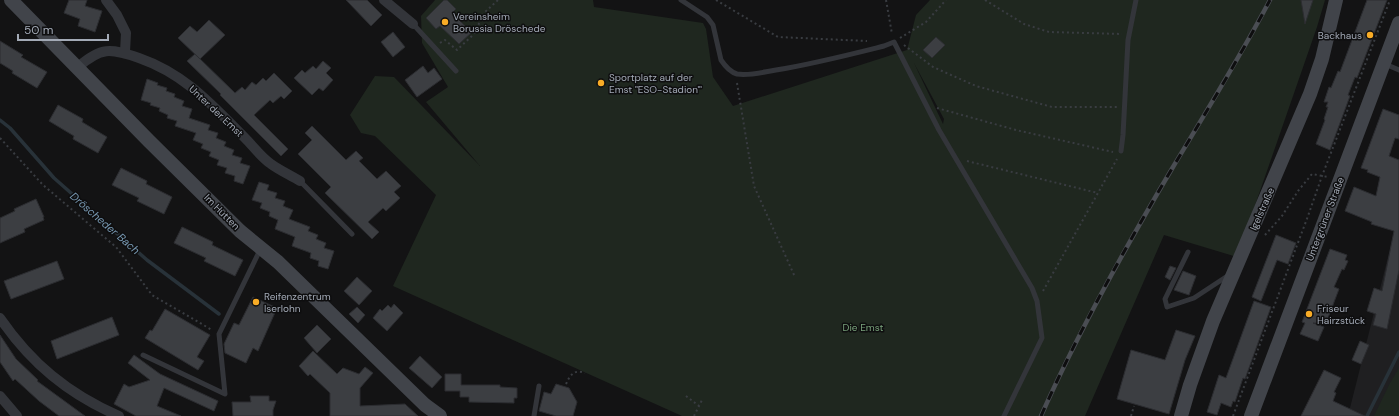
<svg xmlns="http://www.w3.org/2000/svg" width="1399" height="416" viewBox="0 0 1399 416" font-family="'DM Sans',sans-serif">
<rect width="100%" height="100%" fill="#131314"/>
<path fill="#1f1f21" d="M1399 213V416H1348Z"/>
<path fill="#1f271f" fill-rule="evenodd" d="M435 0H593L594 7 703 23 706 29 713 77 733 106 907 50 916 15 930 0H1325L1317 27 1237 257 1164 235 1085 416H682L393 286 436 195 375 136 361 133 350 115 375 76 394 77 480 166 426 102 448 87 422 43 421 16ZM914 63 944 119 943 124Z
M1399 368V416H1374L1390 383Z"/>
<g fill="none" stroke-linecap="round" stroke-linejoin="round">
<path stroke="#283239" stroke-width="3.5" d="M0 120 10 128 54 178 147 260 219 314
M1367 416 1399 352"/>
</g>
<path fill="#3c3e42" stroke="#2c2d31" d="M69 0H87L85 6 102 11 95 32 78 26 80 19 64 13Z
M346 0H367L382 15 371 26Z
M444 0H447L456 9 452 13 466 27 471 30V33L459 44 440 26 436 29 426 18Z
M1301 0H1313L1305 24Z
M1367 0H1387L1357 78 1355 77 1348 95 1350 96 1330 150 1316 144 1325 120 1324 119 1328 107H1326L1328 102H1324L1329 87 1331 88 1338 71 1340 72Z
M209 20 225 35 200 59 178 38 190 26 197 32Z
M393 32 405 47 393 57 381 42Z
M936 37 945 45 932 58 923 50Z
M0 41 23 55 21 57 47 72 37 88 12 73 13 71 0 63Z
M195 54 235 93 242 87 245 90 252 82 256 85 263 78 266 81 274 73 292 91 284 99 281 96 273 103 270 100 254 115 288 149 281 156 220 95 221 94 187 61Z
M323 61 331 68 326 73 333 80 323 91 319 88 312 95 294 78 302 70 305 73 313 66 316 69Z
M423 66 428 73 434 68 442 79 417 97 405 80Z
M147 79 158 83 157 85 167 88 166 91 175 94 174 97 184 101 182 106 192 109 189 118 210 125 208 130 218 133 216 138 226 142 224 146 234 150 232 155 242 158 240 163 250 166 243 184 234 181 235 176 225 173 227 168 217 165 219 160 209 156 211 152 201 148 203 144 193 140 196 133 175 126 177 121 167 118 168 115 159 111 160 108 150 105 151 103 141 100Z
M58 105 83 119 82 122 107 137 98 153 73 139 74 136 49 121Z
M1383 109 1399 115V139L1395 138 1389 156 1399 160V270L1387 329 1373 325 1376 314 1367 311 1374 288 1382 291 1394 231 1371 224 1372 222 1345 211 1354 187 1376 196 1380 177 1367 172 1368 170 1361 168Z
M312 126 346 160 356 151 363 158 359 161 377 179 386 171 401 186 394 192 400 198 386 211 383 208 368 222 379 232 372 239 325 193 331 187 298 154 312 140 305 133Z
M121 168 147 181 146 184 172 197 164 214 137 201 139 198 112 185Z
M259 182 269 185 267 190 277 193 275 198 285 201 283 206 293 210 289 219 310 227 308 231 318 235 316 239 326 243 324 248 334 251 328 269 318 266 319 261 310 258 311 253 292 246 295 237 275 229 278 220 269 216 270 212 260 208 262 203 252 200Z
M36 199 44 217H43L44 220 24 229 25 232 0 243V218L15 211 14 209Z
M182 227 213 242 212 245 243 260 235 276 204 261 206 258 174 243Z
M1276 235 1296 243 1288 264 1277 260 1261 301 1252 297Z
M1330 249 1347 255 1345 260 1348 261 1344 270 1342 269 1334 287 1339 289 1326 323H1313L1324 327 1318 341 1300 334 1305 323 1302 322Z
M57 261 64 279 11 299 4 281Z
M1170 266 1176 268 1170 280 1165 277Z
M1183 271 1196 276 1189 295 1174 290Z
M357 277 372 291 359 305 344 291Z
M253 297 277 308 258 351 253 348 246 363 225 353 224 344 234 323 239 325Z
M1254 301 1271 307 1245 379 1243 378 1235 402 1233 401 1231 407 1221 403 1217 415 1207 412 1219 375 1226 378Z
M394 304 403 313 387 331 373 318 380 309 382 311 388 305 391 308Z
M357 307 365 315 358 323 349 314Z
M165 309 210 335 197 357 204 361 198 370 145 338 150 330 152 331Z
M112 317 119 335 57 359 51 341Z
M317 325 331 339 317 353 304 338Z
M1176 330 1195 336 1185 360 1169 414 1117 399 1131 350 1165 360Z
M0 335 16 359 38 380 37 381 85 416H59L39 401 15 379 13 381 0 362Z
M1360 341 1369 345 1361 364 1352 360Z
M313 351 337 374 343 368 359 374 365 367 373 373 360 388V406L405 404 418 416H330V393L310 374 308 376 299 366Z
M134 355 160 374 218 401 214 411 164 388 157 406 181 416H136L114 404 124 384 129 387 150 380 128 363Z
M420 356 442 377 432 388 409 368Z
M1324 370 1341 378 1334 392 1336 393 1333 401 1365 416H1301Z
M445 374H461V385H500V387L517 388V398H514V403L469 402V397H460V391H445Z
M556 384 569 388 577 402 573 416H556L539 411 544 392 551 394Z
M250 396H269V401H276L273 410V416H233L232 402H251Z"/>
<g fill="none" stroke-linecap="round" stroke-linejoin="round">
<path stroke="#393c41" stroke-width="2" stroke-dasharray="2 3" stroke-linecap="butt" d="M716 0 778 37 867 41
M886 0 892 34
M985 0 1024 24 1049 32 1122 34
M900 38 926 22 946 0
M440 43 445 40 457 50 474 34 484 13 498 0
M904 45 933 67 976 86 1052 107H1117
M737 83 754 186 795 277
M937 108 1016 130 1113 152
M0 138 43 185 116 247 152 295 212 330
M967 161 1098 193
M1265 235 1282 216 1298 191 1312 174 1328 177
M1043 291 1117 159
M566 384C570 375 574 369 585 373
M686 396 699 406
M694 416 702 400
M1131 416 1134 406
M1233 416 1308 216 1322 176 1390 0"/>
<path stroke="#33353a" stroke-width="5" d="M681 0 707 17 713 25 721 60C725 66 730 72 737 74 750 76 763 72 776 70 813 64 848 55 884 46L894 42 939 130 1032 288 1037 301 1042 338 1004 416
M413 24 456 71
M1385 64 1399 70
M1121 151 1123 135 1128 40 1136 0
M300 181 352 234
M1188 252 1165 299 1167 307 1194 298 1229 275
M143 355 225 394 219 334 261 248
M534 416 539 386"/>
<path stroke="#33353a" stroke-width="10" d="M106 0 117 15 126 33 125 52
M384 0 413 24
M78 67C101 47 110 48 139 58 185 74 212 105 245 138 253 146 261 157 271 164 279 170 290 175 300 181
M0 318C31 363 68 394 119 416
M0 396 17 416"/>
<path stroke="#41444a" stroke-width="14" d="M11 0 149 141 240 231 278 262 425 405 440 416
M1181 416 1190 385 1213 321 1310 94 1322 59 1336 0
M1251 416 1399 23"/>
<defs>
<path id="rail" d="M1041 416C1079 330 1125 248 1173 167 1206 112 1240 57 1270 0"/>
</defs>
<use href="#rail" stroke="#4a4d53" stroke-width="4.5"/>
<use href="#rail" stroke="#0e0e0f" stroke-width="3" stroke-dasharray="9" stroke-linecap="butt"/>
</g>
<g fill="#f9ac26" stroke="#0e0e0f" stroke-width="1.5">
<circle cx="445" cy="22" r="4"/>
<circle cx="1370" cy="35" r="4"/>
<circle cx="601" cy="83" r="4"/>
<circle cx="256" cy="302" r="4"/>
<circle cx="1309" cy="314" r="4"/>
</g>
<g text-anchor="middle" dominant-baseline="central" stroke-width="3" stroke-linejoin="round" paint-order="stroke">
<g font-size="10" fill="#a3aab6" stroke="#0e0e0f" text-anchor="start">
<text x="453" y="16">Vereinsheim<tspan x="453" dy="12">Borussia Dröschede</tspan></text>
<text x="1362" y="35" text-anchor="end">Backhaus</text>
<text x="609" y="77">Sportplatz auf der<tspan x="609" dy="12">Emst "ESO-Stadion'"</tspan></text>
<text x="264" y="296">Reifenzentrum<tspan x="264" dy="12">Iserlohn</tspan></text>
<text x="1317" y="308">Friseur<tspan x="1317" dy="12">Hairzstück</tspan></text>
</g>
<g font-size="10" fill="#a3aab6" stroke="#0e0e0f">
<text transform="translate(216 111) rotate(43)">Unter der Emst</text>
<text transform="translate(1262 209) rotate(-66)">Igelstraße</text>
<text transform="translate(222 212) rotate(45)">Im Hütten</text>
<text transform="translate(1325 219) rotate(-69)">Untergrüner Straße</text>
</g>
<g font-size="10" fill="#79a27b" stroke="#0e0e0f">
<text x="863" y="327">Die Emst</text>
</g>
<g font-size="11" font-style="italic" fill="#7899b3" stroke="#0e0e0f">
<text transform="translate(105 223) rotate(41)">Dröscheder Bach</text>
</g>
</g>
<path d="M18 34v6h90v-6" fill="none" stroke="#a3aab6" stroke-width="2"/>
<text x="24" y="34" font-size="12" fill="#a3aab6" stroke="#0e0e0f" stroke-width="3" paint-order="stroke">50 m</text>
</svg>
